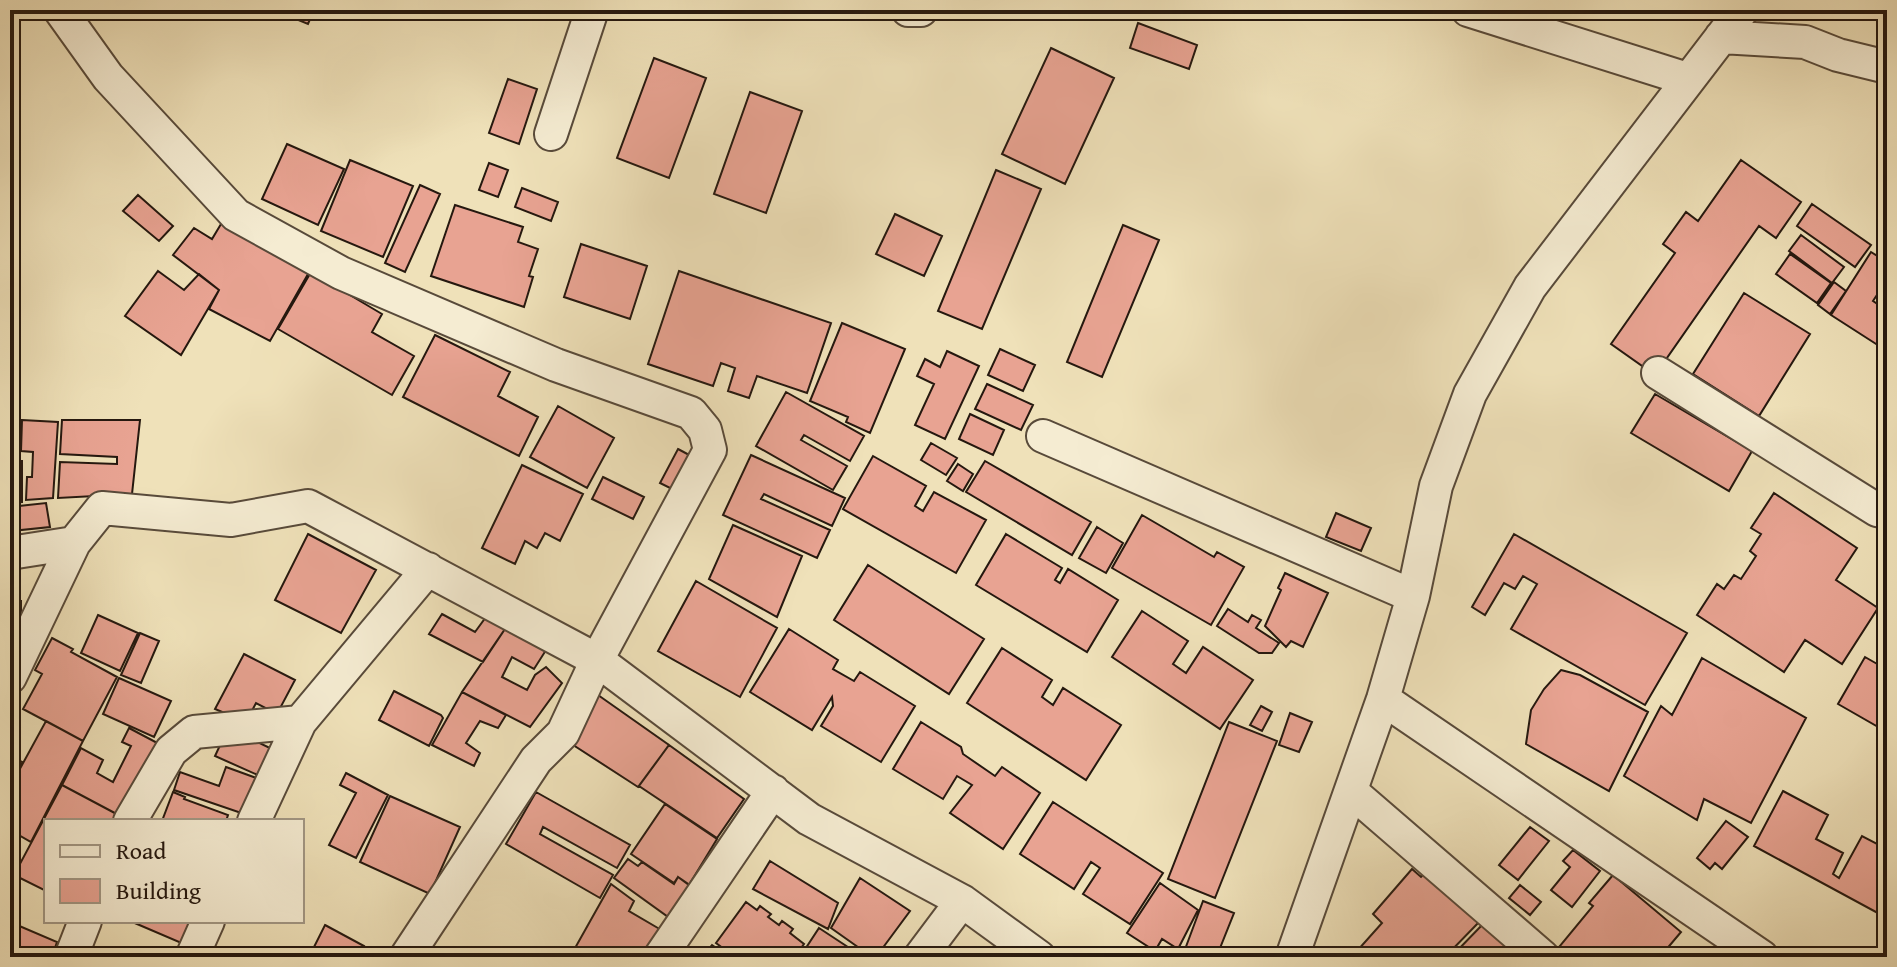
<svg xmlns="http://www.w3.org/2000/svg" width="1897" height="967" viewBox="0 0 1897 967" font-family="'Gentium Book Plus',serif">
<rect width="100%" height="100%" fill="#efe1b9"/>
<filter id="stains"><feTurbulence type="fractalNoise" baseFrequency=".0025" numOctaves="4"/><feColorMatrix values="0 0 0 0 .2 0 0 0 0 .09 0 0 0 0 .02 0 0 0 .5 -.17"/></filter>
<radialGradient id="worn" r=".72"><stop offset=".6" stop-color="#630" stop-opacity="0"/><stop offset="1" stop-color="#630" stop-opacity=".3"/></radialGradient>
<path fill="#e8a392" stroke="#25180f" stroke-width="2" d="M274 10H314L308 24Z
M1138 23 1197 45 1189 69 1130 48Z
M1051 48 1114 78 1065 184 1002 154Z
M654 58 706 78 669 178 617 158Z
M508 79 537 89 519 144 489 133Z
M750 92 802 111 766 213 714 194Z
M287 144 344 169 318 225 262 199Z
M350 160 413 186 383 257 321 231Z
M1741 160 1801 202 1776 238 1759 226 1655 375 1611 344 1675 253 1663 244 1686 212 1698 221Z
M489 163 508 170 498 197 479 190Z
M996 170 1041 189 982 329 938 311Z
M420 185 440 194 405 272 385 263Z
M522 188 558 202 551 221 515 207Z
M138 195 173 226 159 241 123 211Z
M1812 204 1871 245 1855 267 1797 226Z
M455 205 523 227 518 242 538 249 529 276 533 277 524 307 431 276Z
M895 214 942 236 924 276 876 254Z
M224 219 312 267 270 341 209 309 219 290 173 255 194 228 212 239Z
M1123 225 1159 240 1102 377 1067 362Z
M1801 235 1844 267 1832 283 1789 251Z
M581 244 647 266 630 319 564 297Z
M1871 252 1887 262V293L1881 289 1873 301 1885 309 1887 306V351L1831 315Z
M1790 254 1831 283 1817 303 1776 274Z
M158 271 184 290 199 274 219 290 181 355 125 316Z
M679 271 831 323 807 393 757 376 749 398 728 391 735 368 721 363 713 386 648 364Z
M311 272 382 314 372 332 414 356 392 395 278 329Z
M1834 282 1846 291 1830 314 1818 305Z
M1744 293 1810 334 1759 416 1693 374Z
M842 323 905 349 870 433 846 422 848 417 810 401Z
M435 335 510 372 498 396 538 417 519 456 403 397Z
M1000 349 1035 365 1023 391 988 375Z
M947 351 979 366 945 439 915 425 934 384 917 376 925 359 940 367Z
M987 384 1033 405 1021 430 975 409Z
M786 392 864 436 850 461 804 435 801 440 847 466 833 490 756 446Z
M1655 394 1752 451 1729 491 1631 433Z
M558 406 614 438 587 488 530 457Z
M970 414 1004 430 993 455 959 439Z
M22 420 58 422 53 498 26 500 27 477H32L33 452 21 451Z
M62 420H140L132 494 58 498 60 462 117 464V457L60 454Z
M931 443 957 458 946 475 921 460Z
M10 449H13V461H22V502L10 503Z
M678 449 693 457 676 491 660 483Z
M751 455 845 498 832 526 764 494 761 499 830 530 817 558 723 515Z
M873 456 926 486 915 506 923 511 934 492 986 520 956 573 843 509Z
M985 461 1091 522 1072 555 966 492Z
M958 464 973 474 963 491 947 481Z
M522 465 583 494 560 541 545 533 537 548 525 541 515 564 482 548Z
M603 477 644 497 633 519 592 499Z
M1774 493 1857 548 1836 580 1878 608 1842 664 1805 640 1784 672 1697 615 1717 584 1724 589 1734 575 1741 579 1756 556 1750 551 1761 534 1751 528Z
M46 503 50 527 12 531 14 549H10V507Z
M1336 513 1371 528 1361 551 1326 537Z
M1142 515 1214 557 1217 552 1244 567 1211 625 1112 568Z
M733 525 802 556 777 617 709 579Z
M1097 527 1123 543 1106 573 1079 558Z
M308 534 376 570 341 633 275 600Z
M1006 534 1062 568 1055 580 1060 583 1068 569 1118 600 1087 652 976 585Z
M1514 534 1687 633 1645 705 1511 629 1537 584 1523 576 1515 589 1504 583 1485 615 1472 607Z
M868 565 984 639 949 694 834 620Z
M1285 573 1328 593 1303 647 1291 641 1286 647 1265 626 1281 590 1278 588Z
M696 581 777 628 740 697 658 651Z
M10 601H21V633H10Z
M1228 609 1248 622 1252 615 1261 620 1256 628 1279 643 1272 653H1259L1217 626Z
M1142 611 1188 641 1173 664 1186 673 1203 647 1253 680 1220 729 1112 657Z
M442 614 475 632 486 617 507 626 483 662 429 634Z
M98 615 138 633 120 671 81 653Z
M507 626 548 647 534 669 512 657 502 677 527 690 535 675 546 667 562 683 530 727 462 692Z
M789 629 838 660 833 669 854 681 860 672 915 706 881 762 821 726 833 706 832 697 812 730 750 692Z
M140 633 159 641 141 683 121 675Z
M52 638 73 649 71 652 117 677 83 741 23 709 42 674 35 670Z
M1002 648 1052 680 1042 697 1053 705 1063 688 1121 725 1086 780 967 703Z
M244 654 295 680 277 714 256 703 246 722 215 709Z
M1865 657 1879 665 1882 660 1887 663V732L1838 704Z
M1702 658 1806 718 1751 823 1704 799 1697 820 1624 776 1661 706 1672 715Z
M1561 670 1580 675 1648 712 1609 791 1526 744 1531 710 1544 689Z
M119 678 171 701 154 737 103 714Z
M394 691 441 715 443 718 429 746 379 720Z
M462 692 506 715 498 728 480 721 466 743 480 753 474 766 432 745Z
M598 695 669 745 638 787 567 741Z
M1261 706 1272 712 1262 731 1250 725Z
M1290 713 1312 722 1299 752 1279 745Z
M46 721 83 741 31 842 10 830V812L16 799 10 787Z
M921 722 961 747 963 754 995 776 1002 767 1040 793 1003 849 950 813 972 785 957 776 943 799 893 769Z
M1229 722 1277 741 1215 898 1168 879Z
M129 728 163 746 126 819 62 785 81 748 103 760 97 773 113 782 131 746 122 742Z
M228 728 272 749 260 776 215 756Z
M669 745 744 799 717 838 639 786Z
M10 756 22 762 10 787Z
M226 767 262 780 250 816 174 790 180 772 219 786Z
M346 773 388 795 356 858 329 845 356 793 340 785Z
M62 785 126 819 125 821H46V891L14 875Z
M1783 791 1828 815 1816 839 1843 853 1833 874 1839 878 1862 836 1877 844 1884 831 1887 833V918L1754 846Z
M173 792 185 797 184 799 228 815 226 821H162Z
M536 792 630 845 617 868 543 827 540 834 613 875 600 898 506 844Z
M390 796 460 827 430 894 360 862Z
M1053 802 1163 873 1130 924 1083 894 1100 868 1091 862 1074 889 1020 854Z
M665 804 717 839 689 885 678 877 674 883 631 854Z
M1726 821 1748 837 1722 869 1715 863 1710 869 1697 858Z
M1530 827 1549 841 1518 880 1499 865Z
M1573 850 1600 871 1572 907 1551 890 1570 867 1563 861Z
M628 859 638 866 642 862 674 884 678 877 694 888 671 919 614 878Z
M770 861 838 903 828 929 753 889Z
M1412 869 1421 877 1428 870 1482 919 1445 957H1363L1357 951 1382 923 1373 914Z
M1613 875 1681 932 1660 957H1571L1559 947 1593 906 1589 903Z
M860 878 910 911 876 957H872L831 928Z
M1160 883 1198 910 1178 949 1162 939 1155 951 1127 933Z
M611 884 634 901 629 911 663 931 649 957H570Z
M1520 885 1541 902 1530 915 1509 898Z
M1203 901 1234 913 1220 948 1184 952Z
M746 902 757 910 760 906 771 914 768 917 779 925 782 921 793 929 790 933 804 944 794 957H735L716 943Z
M130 921H204L193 948Z
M10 922 57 942 52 957H10Z
M1485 922 1520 957H1451Z
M325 925 364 946 359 957H309Z
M819 928 863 957H800Z
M712 945 729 957H702Z"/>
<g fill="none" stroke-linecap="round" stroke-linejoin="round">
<defs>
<path id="minor" d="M908 10H921
M1468 10 1687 79
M1721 37 1805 42 1838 55 1887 67
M551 134 592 10
M1658 373 1877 510 1887 512
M1043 436 1413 596
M10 553 74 543
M10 677 74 543 102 508 231 520 308 506 597 660 710 450 705 430 691 413 556 365 341 273 236 215 108 77 60 10
M1383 699 1762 957
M1352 792 1543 957
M130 821 171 751 194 732 300 722
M254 821 300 722 428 569
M71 957 85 921
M192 957 208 921
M406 957 536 760 563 733 597 660 809 819 962 901 1039 957
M660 957 773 791
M920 957 962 901
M1292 957 1383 699 1413 596 1436 486 1470 394 1530 287 1742 10"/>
</defs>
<use href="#minor" stroke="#584a3a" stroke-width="36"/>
<use href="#minor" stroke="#f5ecd2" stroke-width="32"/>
</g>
<rect width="1897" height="967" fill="none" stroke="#efe1b9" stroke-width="40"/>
<rect x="12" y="12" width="1873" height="943" fill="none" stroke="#25180f" stroke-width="4"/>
<rect x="20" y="20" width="1857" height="927" fill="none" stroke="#25180f" stroke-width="2"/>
<rect x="44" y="819" width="260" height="104" fill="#f5ecd2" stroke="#a29784" stroke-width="2"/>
<rect x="60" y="845" width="40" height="12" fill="#f5ecd2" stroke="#a29784" stroke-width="2"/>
<text x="116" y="859" font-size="24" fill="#25180f">Road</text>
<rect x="60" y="879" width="40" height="24" fill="#e8a392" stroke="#a29784" stroke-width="2"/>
<text x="116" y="899" font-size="24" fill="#25180f">Building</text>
<rect width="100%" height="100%" filter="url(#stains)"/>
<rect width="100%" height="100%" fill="url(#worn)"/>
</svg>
